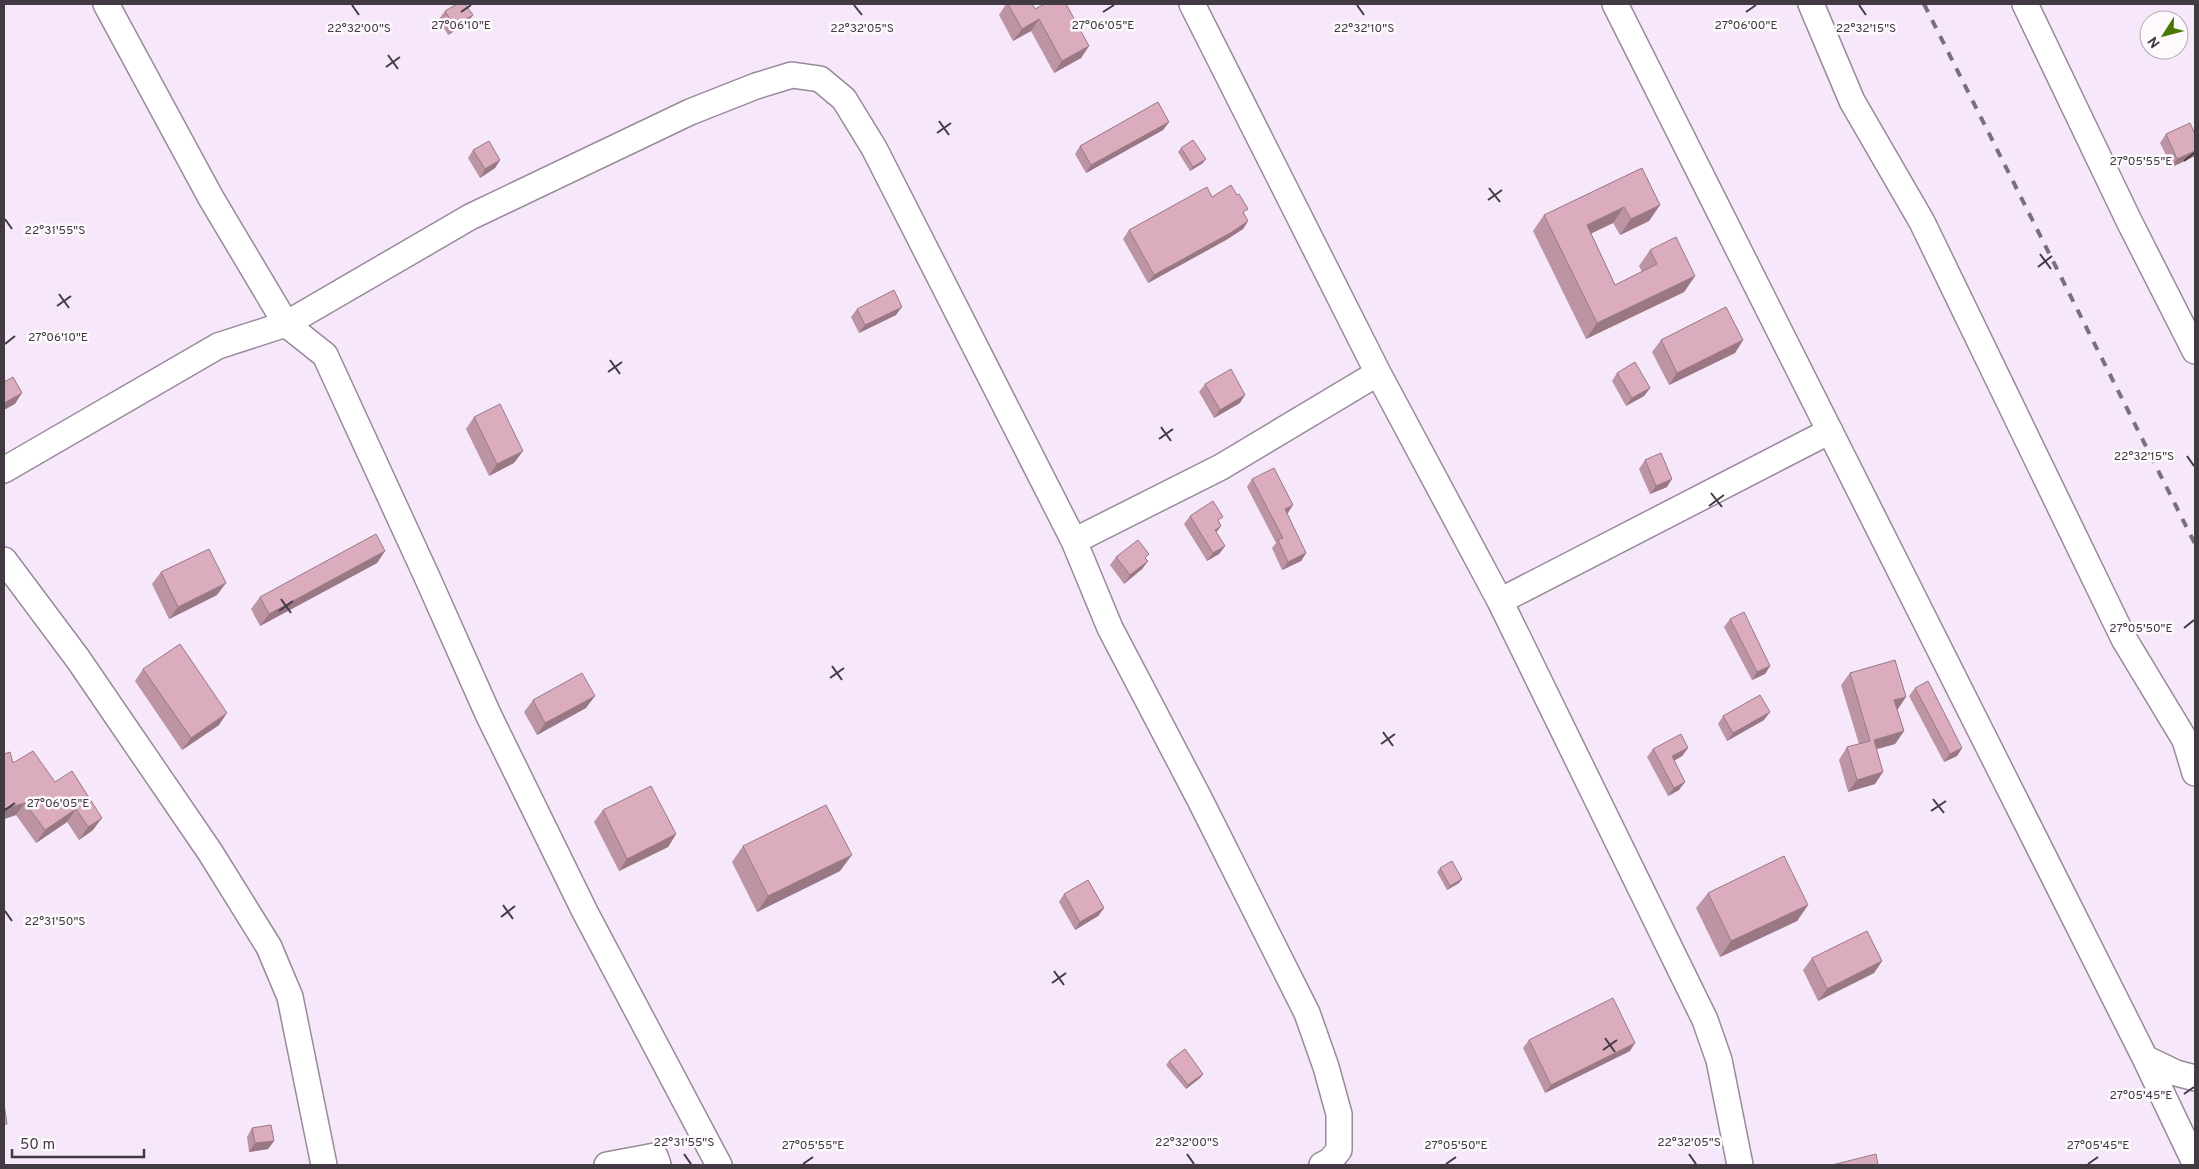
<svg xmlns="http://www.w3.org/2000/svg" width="2199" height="1169" viewBox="0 0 2199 1169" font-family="Overpass,sans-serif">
<rect width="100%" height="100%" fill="#f7e7fb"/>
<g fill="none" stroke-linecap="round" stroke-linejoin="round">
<defs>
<path id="minor" d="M106 4 211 198 286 324 325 355 427 577 488 714 585 912 719 1165
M1192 4 1378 373 1500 601 1705 1020 1719 1060 1740 1165
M1615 4 2145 1058 2195 1163
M1811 4 1852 101 1922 222 2124 639 2185 740 2195 773
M2025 4 2129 221 2195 351
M4 470 218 346 286 324 470 217 690 112 756 86 792 75 820 79 844 99 874 148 1074 541 1110 628 1199 798 1307 1013 1326 1067 1339 1114V1150L1330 1161 1322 1165
M1074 541 1221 467 1378 373
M4 560 78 659 210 852 269 947 290 997 324 1165
M1500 601 1830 431
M2145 1058 2176 1073 2195 1078
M607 1165 655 1156 658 1165"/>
</defs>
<use href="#minor" stroke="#99899b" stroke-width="28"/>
<use href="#minor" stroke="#fff" stroke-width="25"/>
<path stroke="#7a707c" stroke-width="4" stroke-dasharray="9 9" stroke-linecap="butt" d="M1924 4 2195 544"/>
</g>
<path fill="#bc94a3" d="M1006 4H1032L1035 9 1089 46 1081 58 1054 73 1031 31 1013 41 999 15Z
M445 11 473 15 467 23 448 35 439 19Z
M1169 122 1163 130 1086 173 1075 154 1080 146Z
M2166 134H2195V156L2172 167 2160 143Z
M1181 148 1203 163 1190 171 1178 152Z
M473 150 500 160 495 168 480 178 468 158Z
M1642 168 1660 205 1649 221 1620 235 1613 223 1591 233 1615 285 1642 272 1639 266 1650 250 1695 276 1684 292 1586 339 1533 231 1544 215Z
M1212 197 1244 214 1248 221 1243 229 1226 240 1148 283 1123 239 1129 230Z
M857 309 896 315 859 333 851 317Z
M1661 340H1743L1735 353 1669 385 1652 352Z
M1617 373 1650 388 1644 396 1626 406 1612 381Z
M1205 384 1240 403 1214 418 1199 392Z
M474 417 514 463 489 476 466 429Z
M1645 460 1667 487 1650 494 1639 469Z
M1252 479 1287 513 1306 553 1301 561 1282 570 1272 548 1276 543 1247 487Z
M1190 516 1219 523 1221 526 1216 532 1225 546 1219 554 1207 561 1184 524Z
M385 551 377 563 260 626 251 609 260 597Z
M1116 557 1146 559 1148 561 1142 569 1124 584 1110 565Z
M161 572 217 595 169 619 152 584Z
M1730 619 1770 666 1765 674 1752 680 1724 627Z
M143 669 219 725 182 750 135 681Z
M1850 673 1906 697 1897 709 1904 731 1895 744 1877 749 1875 784 1848 792 1839 760 1847 747 1859 744 1841 685Z
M1915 688 1962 748 1957 756 1944 762 1909 696Z
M533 700 586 708 537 735 524 712Z
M1723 716 1764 720 1727 741 1718 724Z
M1688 748 1682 756 1674 761 1679 790 1668 796 1647 757 1653 749Z
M4 754 13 763 55 782 93 830 79 840 67 822 36 843 16 815 4 819Z
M603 810 676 834 668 847 619 871 594 822Z
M743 846 840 871 757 912 732 862Z
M1440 868 1462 879 1459 883 1447 890 1437 872Z
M1708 893 1808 905 1797 921 1720 957 1696 908Z
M1064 894 1104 908 1098 916 1075 930 1059 902Z
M1812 958 1882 961 1874 973 1818 1001 1803 970Z
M1529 1040 1630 1051 1545 1093 1523 1048Z
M1169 1061 1203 1074 1200 1078 1186 1089 1166 1065Z
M252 1128 274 1141 268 1149 249 1152 247 1137Z"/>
<path fill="#997884" d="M473 15 467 23 448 35 454 26Z
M1039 19 1031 31 1013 41 1022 29Z
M1089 46 1081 58 1054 73 1062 61Z
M1169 122 1163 130 1086 173 1091 165Z
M2195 151V156L2172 167 2177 159Z
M1206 159 1203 163 1190 171 1193 167Z
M500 160 495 168 480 178 485 169Z
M1660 205 1649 221 1620 235 1631 219Z
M1624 207 1613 223 1576 241 1587 225Z
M1248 221 1243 229 1226 240 1148 283 1154 275Z
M1695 276 1684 292 1586 339 1597 323Z
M902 307 896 315 859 333 865 325Z
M1743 340 1735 353 1669 385 1677 373Z
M1650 388 1644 396 1626 406 1632 398Z
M22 393 15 404 4 410V403Z
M1245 395 1240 403 1214 418 1220 410Z
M523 451 514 463 489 476 497 464Z
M1672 479 1667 487 1650 494 1656 486Z
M1293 505 1288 513 1280 517 1285 509Z
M1221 526 1215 534V530Z
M1225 546 1219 554 1207 561 1213 553Z
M385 551 377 563 260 626 269 614Z
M1306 553 1301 561 1282 570 1288 562Z
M1148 561 1142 569 1124 584 1130 575Z
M226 583 217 595 169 619 178 607Z
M1770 666 1765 674 1752 680 1757 672Z
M595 696 586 708 537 735 545 723Z
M1906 697 1898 709 1886 712 1894 700Z
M1770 712 1764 720 1727 741 1733 733Z
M227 713 219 725 182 750 191 738Z
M1904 731 1895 744 1866 752 1874 740Z
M1688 748 1682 756 1666 765 1672 756Z
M1962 748 1957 756 1944 762 1950 754Z
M1883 772 1875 784 1848 792 1857 780Z
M1685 782 1679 790 1668 796 1674 788Z
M25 803 16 815 4 819V809Z
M76 809 67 822 36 843 45 830Z
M102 818 93 830 79 840 88 827Z
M676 834 668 847 619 871 627 859Z
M852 855 840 871 757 912 768 896Z
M1462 879 1459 883 1447 890 1450 886Z
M1808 905 1797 921 1720 957 1731 941Z
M1104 908 1098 916 1075 930 1080 922Z
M1882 961 1874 973 1818 1001 1827 989Z
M1635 1043 1630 1051 1545 1093 1551 1085Z
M1203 1074 1200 1078 1186 1089 1188 1085Z
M274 1141 268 1149 249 1152 255 1143Z"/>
<path fill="#dbacbd" stroke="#997884" d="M457 4H465L473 15 454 26 445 11Z
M1008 4H1032L1035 9 1045 4H1066L1089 46 1062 61 1039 19 1022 29Z
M1158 102 1169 122 1091 165 1080 146Z
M2190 123 2195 134V151L2177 159 2166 134Z
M1193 140 1206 159 1193 167 1181 148Z
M489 141 500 160 485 169 473 150Z
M1642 168 1660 205 1631 219 1624 207 1587 225 1615 285 1657 264 1650 250 1676 237 1695 276 1597 323 1544 215Z
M1231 185 1237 195 1239 194 1248 209 1243 212 1248 221 1232 232 1154 275 1129 230 1207 187 1212 197Z
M894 290 902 307 865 325 857 309Z
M1726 307 1743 340 1677 373 1661 340Z
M1635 362 1650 388 1632 398 1617 373Z
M1231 369 1245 395 1220 410 1205 384Z
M13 377 22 393 4 403V382Z
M500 404 523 451 497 464 474 417Z
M1661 453 1672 479 1656 486 1645 460Z
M1274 468 1293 505 1285 509 1306 553 1288 562 1278 540 1283 538 1252 479Z
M1213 501 1223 517 1218 520 1221 526 1215 530 1225 546 1213 553 1190 516Z
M376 534 385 551 269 614 260 597Z
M1138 540 1149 554 1145 558 1148 561 1130 575 1116 557Z
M209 549 226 583 178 607 161 572Z
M1744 612 1770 666 1757 672 1730 619Z
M180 644 227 713 191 738 143 669Z
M1895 660 1906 697 1894 700 1904 731 1874 740 1883 772 1857 780 1847 747 1870 741 1850 673Z
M582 673 595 696 545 723 533 700Z
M1928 681 1962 748 1950 754 1915 688Z
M1760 695 1770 712 1733 733 1723 716Z
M1681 734 1688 748 1672 756 1685 782 1674 788 1653 749Z
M33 751 55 782 72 771 102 818 88 827 76 809 45 830 25 803 4 809V754L10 752 13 763Z
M651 786 676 834 627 859 603 810Z
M826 805 852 855 768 896 743 846Z
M1784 856 1808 905 1731 941 1708 893Z
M1452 861 1462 879 1450 886 1440 868Z
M1088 880 1104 908 1080 922 1064 894Z
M1867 931 1882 961 1827 989 1812 958Z
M1613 998 1635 1043 1551 1085 1529 1040Z
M1185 1049 1203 1074 1188 1085 1169 1061Z
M4 1104 7 1124H4Z
M271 1125 274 1141 255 1143 252 1128Z
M1876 1154 1878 1165H1832Z"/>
<path fill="none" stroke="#413a42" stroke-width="2" d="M352 5 359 15M854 5 862 15M1357 5 1364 15M1859 5 1866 15M461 12 471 5M1103 12 1114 5M1746 12 1756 5M388 55 398 69M386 67 400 57M939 121 949 135M937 133 951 123M2184 161 2194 153M1489 188 1500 202M1488 200 1502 190M5 219 12 229M2040 254 2051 269M2038 267 2052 256M59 294 69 308M57 306 71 296M5 344 15 336M610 360 620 374M608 372 622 362M1161 427 1171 441M1159 439 1173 429M2187 456 2194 466M1711 493 1722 507M1709 506 1724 495M281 599 291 613M279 611 293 601M2184 628 2194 620M832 666 842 680M830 678 844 668M1383 732 1393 746M1381 744 1395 734M1933 799 1944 813M5 810 15 803M1931 811 1946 801M503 905 513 919M5 911 12 921M501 917 515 906M1054 971 1064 985M1052 983 1066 973M1605 1038 1615 1052M1603 1050 1617 1040M2184 1094 2194 1087M684 1154 691 1164M1187 1154 1194 1164M1689 1154 1696 1164M803 1164 813 1157M1446 1164 1456 1157M2088 1164 2098 1157"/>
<g font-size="12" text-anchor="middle" fill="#413a42" stroke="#fdf9fd" stroke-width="5" stroke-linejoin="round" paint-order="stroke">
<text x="461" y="29">27°06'10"E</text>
<text x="1103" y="29">27°06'05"E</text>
<text x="1746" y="29">27°06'00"E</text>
<text x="359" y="32">22°32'00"S</text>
<text x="862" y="32">22°32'05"S</text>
<text x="1364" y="32">22°32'10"S</text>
<text x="1866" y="32">22°32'15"S</text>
<text x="2141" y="165">27°05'55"E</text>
<text x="55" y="234">22°31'55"S</text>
<text x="58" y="341">27°06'10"E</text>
<text x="2144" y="460">22°32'15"S</text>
<text x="2141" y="632">27°05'50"E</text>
<text x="58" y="807">27°06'05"E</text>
<text x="55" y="925">22°31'50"S</text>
<text x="2141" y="1099">27°05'45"E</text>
<text x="684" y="1146">22°31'55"S</text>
<text x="1187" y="1146">22°32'00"S</text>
<text x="1689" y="1146">22°32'05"S</text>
<text x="813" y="1149">27°05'55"E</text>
<text x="1456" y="1149">27°05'50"E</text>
<text x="2098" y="1149">27°05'45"E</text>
</g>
<rect width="2199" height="1169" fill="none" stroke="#413a42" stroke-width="10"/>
<g transform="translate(2164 35) rotate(234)"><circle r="24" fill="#fdf9fd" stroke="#b2adb2"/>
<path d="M0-4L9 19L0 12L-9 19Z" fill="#487800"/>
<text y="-8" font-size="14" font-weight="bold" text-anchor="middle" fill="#413a42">N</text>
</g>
<path d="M12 1149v8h132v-8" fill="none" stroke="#413a42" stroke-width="2.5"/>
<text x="20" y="1149" font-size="15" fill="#413a42" stroke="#fdf9fd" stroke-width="4" paint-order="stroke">50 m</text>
</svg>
